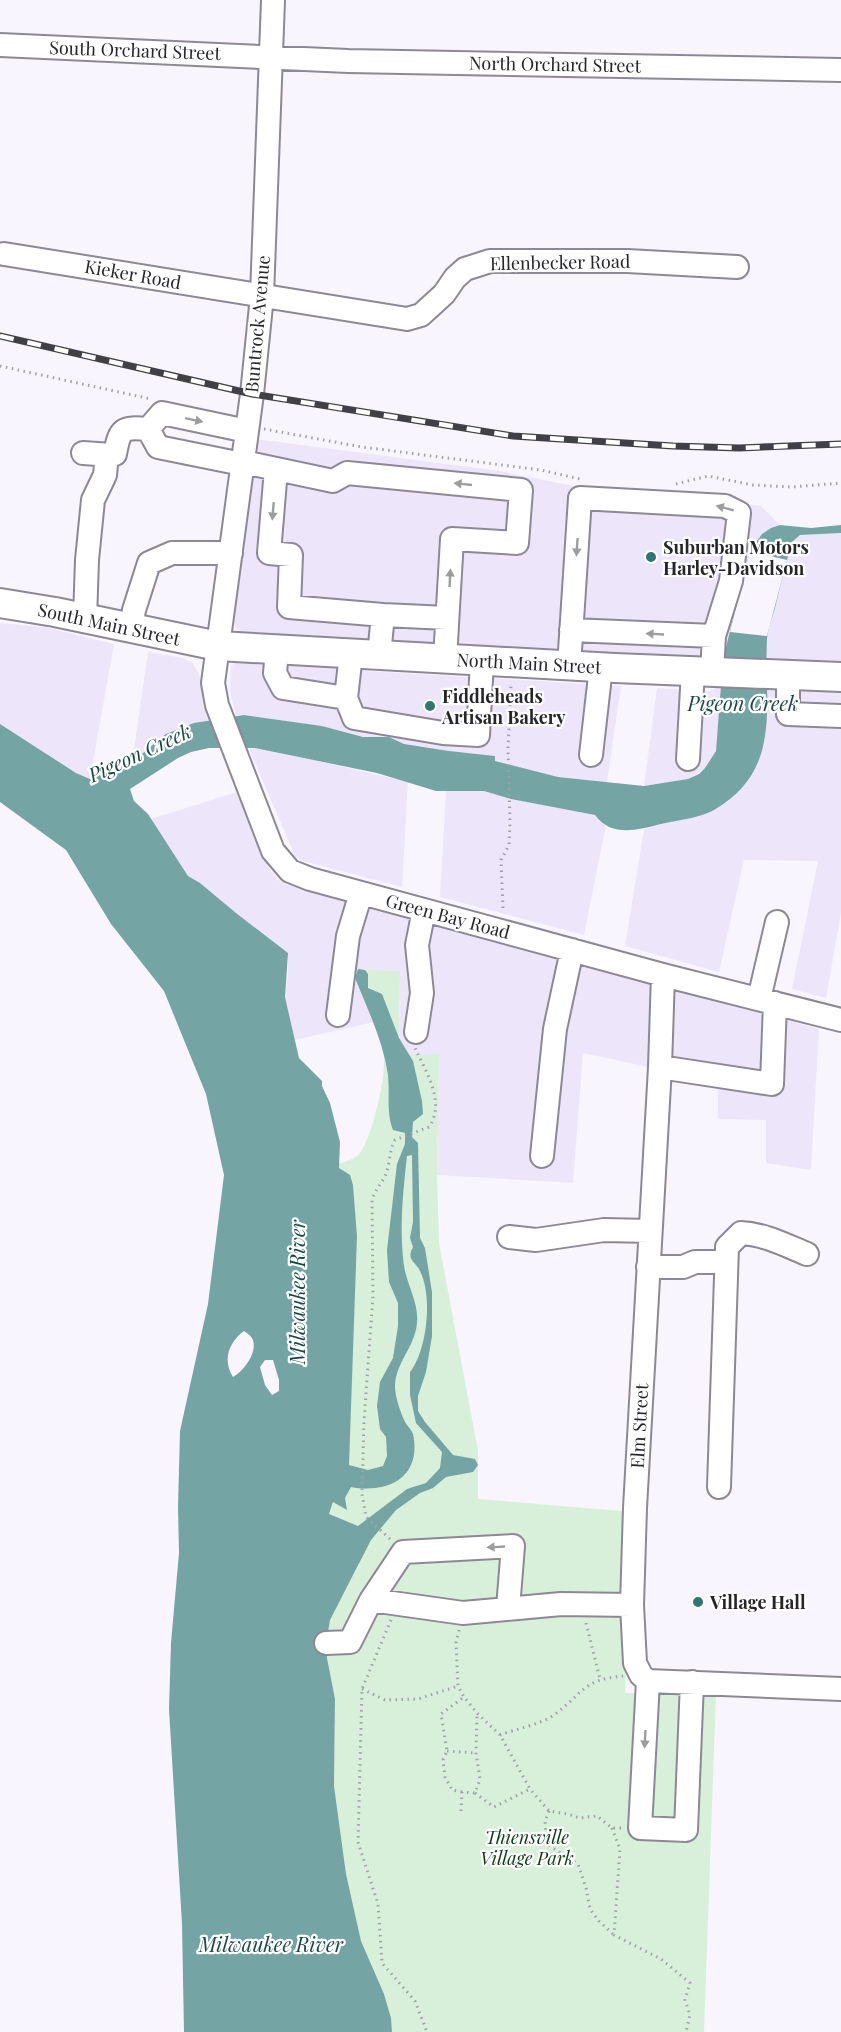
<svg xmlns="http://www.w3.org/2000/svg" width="841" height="2032" viewBox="0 0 841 2032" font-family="'Playfair Display',serif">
<rect width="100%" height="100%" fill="#f8f5fe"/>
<path fill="#ede6fb" d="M256 439 500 471 588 489 761 506 780 525 771 528 750 551 723 659 244 633 236 628 233 622V614Z
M841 533V665L767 661V636L792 542 800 535Z
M0 623 45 627 114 644 90 779 76 773 0 724Z
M148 652 183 658 192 662 198 672 212 720 194 723 132 763Z
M236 660 329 663 367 671 621 686 607 782 558 777 495 761 494 756 449 751 404 744 389 737H363L322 726 244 715 236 716 230 692 231 667Z
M721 685 717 743 716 751 705 768 689 779 644 786 657 688 710 691Z
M767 687 841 691V913L826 998 792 989 818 861 744 860 719 972 625 946 644 829 712 811 767 701Z
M255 748 267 749 408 782 402 887 303 861 295 856 249 749Z
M446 791H484L511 799 595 815 600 822 606 825 584 935 440 897Z
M237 792 269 868 277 879 285 884 323 896 819 1029 811 1170 766 1163V1120L718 1119V1082L583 1053 573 1183 437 1175 439 1054 410 1056 399 1038 400 971 358 969 355 978 374 1022 295 1040 285 997 288 973V953L236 913 200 883 188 876 151 819Z"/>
<path fill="#d8efda" d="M358 969 400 971 399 1038 410 1055 439 1054 437 1175 439 1243 478 1451V1499L632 1512 625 1693H716L704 2032H392L391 2018 384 1994 361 1941 346 1874 334 1786 335 1699 327 1658 326 1643 329 1620 359 1565 358 1526 329 1515 333 1502 352 1329 357 1236 353 1185 339 1168V1164C347 1161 358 1158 362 1150 373 1132 386 1077 384 1056 381 1029 365 1003 355 978Z"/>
<path fill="#74a4a4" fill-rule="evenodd" d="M780 525 811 528 841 525V533L800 535 792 542C786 564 780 586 775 608 772 618 768 629 767 639 764 706 783 770 714 810 700 818 673 821 657 825 635 831 610 836 595 815L511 799 484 791H436L377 773 255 748H209L191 752 178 758 130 789 134 801 148 814 188 876 200 883 236 913 288 953 285 997 299 1058 322 1081V1086L330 1103 340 1142 339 1168 350 1175 353 1185 357 1236 349 1465 368 1470 383 1466 387 1456 386 1437 380 1429 377 1406 380 1382 393 1358 398 1326V1303L389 1282 387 1250 397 1164 405 1144V1133L393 1130C386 1112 390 1094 388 1075 383 1041 368 1010 355 978L358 969 365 970 368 974V988L382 994 399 1038 413 1061 422 1101 423 1114 413 1122 412 1137 418 1143 420 1238 425 1248 432 1292V1336L426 1372 418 1396V1411L425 1422 453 1455 475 1459 478 1465 473 1472 446 1477 433 1488 420 1493 396 1510 371 1540 330 1620 326 1643 327 1658 335 1699 334 1786 346 1874 361 1941 384 1994 391 2018 392 2032H184L182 1924 169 1709 171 1643 179 1553 178 1507 180 1431 208 1304 224 1175 206 1094 164 991 111 924 66 850 0 802V724L76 773 90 779 131 763 166 734 194 723 244 715 322 726 363 737H389L404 744 449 751 495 756V761L558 777 644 786 688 779 699 774 705 768 716 751 723 659 750 551 762 534 771 528ZM412 1155 413 1222 410 1238 413 1247C406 1260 415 1261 420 1271 433 1296 427 1351 410 1372V1395L416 1423 442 1452 440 1468 426 1483 407 1489 358 1526 329 1514 333 1502 347 1510 345 1498 351 1487C389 1494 422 1477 413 1434 411 1429 408 1427 405 1422 401 1414 395 1397 395 1387 395 1363 415 1347 417 1323 419 1303 407 1285 404 1266 399 1230 403 1191 407 1156ZM244 1331C247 1333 250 1335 252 1338 259 1351 244 1371 233 1377 222 1360 229 1342 244 1331ZM265 1360H273L279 1380V1391L272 1395 265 1385 260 1367Z"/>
<path fill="#f8f5fe" d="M750 551 787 560 767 636 730 632Z"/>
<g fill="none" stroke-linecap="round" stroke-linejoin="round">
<defs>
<path id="minor" d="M273 0 262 296 252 394 213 683 217 705 273 851 290 871 310 879 663 975 841 1020
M0 45 348 61 841 70
M4 254 407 319 421 315 444 294 455 278 465 269 490 261H627L737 267
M148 429 162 413 247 431
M148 429 158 447 242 464
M83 453 112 455 115 454C120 428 122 427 148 429
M243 462 333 481 347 473 521 490 517 543 452 539 445 659
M276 469 269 553 291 555 289 607 383 615
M85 619 87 560 93 500 105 475 107 455
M131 628 134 610 149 563 172 553H231
M571 630 714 636
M277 650 275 673 283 688 346 698
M351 654 346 698 354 718 443 733 478 735 482 661
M379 655 383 615 447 618
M569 666 580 498 725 506 739 513 731 581 714 636 712 672
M788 675V714L841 716
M591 755 601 667
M688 759 693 671
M663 975 660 1067 635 1508 632 1605 635 1663 641 1675 648 1681 841 1689
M759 999 777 922
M338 1015 348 936 361 893
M416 1032 422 993 417 945 424 910
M660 1067 772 1084 775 1003
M542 1156 555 1029 572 950
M509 1237 536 1240 604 1230 650 1231
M648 1267H683L695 1262H726
M719 1487 727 1247 741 1233C764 1234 785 1245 807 1254
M371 1600 403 1552 513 1546 508 1608
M326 1643 350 1642 371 1600 463 1613 561 1604 632 1605
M648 1681 640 1828 686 1830 692 1682"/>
<path id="major" d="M0 603 55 612 218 646 615 668 841 677"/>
</defs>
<use href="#minor" stroke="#8d8895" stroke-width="26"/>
<use href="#major" stroke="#8d8895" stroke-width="32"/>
<path stroke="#a2a0a7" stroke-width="3" stroke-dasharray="1.5 4.5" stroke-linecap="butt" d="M0 366 151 399
M264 429 362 447 541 470 580 479
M676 484 708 476 753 485 791 487 841 483
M503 908 501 860 509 845 510 823 508 749 511 684
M390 1539 366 1517 362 1494 364 1421 373 1296 372 1200C375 1190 382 1183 386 1174 390 1163 389 1151 395 1140L429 1127C446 1102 426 1072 415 1048
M391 1620 362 1689 358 1842 378 1904 382 1963 415 2001 427 2032
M586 1623 600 1679
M459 1630 456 1643 458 1686 464 1697 477 1713 500 1735 530 1789 549 1811 568 1814 579 1818 597 1816 612 1828H621
M362 1689 385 1700 418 1699 458 1686
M500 1735C516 1729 541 1724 554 1715 584 1693 581 1680 623 1676
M447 1751 476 1753
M462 1792 452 1790 445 1777 443 1760 447 1751 441 1714 464 1697
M475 1793 494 1807 530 1789
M461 1811 462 1792 475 1793 480 1779 476 1753 477 1714
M549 1811 545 1821 547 1844 578 1864 586 1888 590 1909 599 1921 614 1935
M612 1828 620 1849 614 1935 661 1959 690 1983 685 2000 690 2015 686 2032"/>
<use href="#minor" stroke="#fff" stroke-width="22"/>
<use href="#major" stroke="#fff" stroke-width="28"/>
<defs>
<path id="rail" d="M0 336 252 394 513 436 673 446 739 448 841 444"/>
</defs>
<use href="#rail" stroke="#414046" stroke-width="7"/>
<use href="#rail" stroke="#fff" stroke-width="4.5" stroke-dasharray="14" stroke-linecap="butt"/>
</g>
<defs><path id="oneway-solid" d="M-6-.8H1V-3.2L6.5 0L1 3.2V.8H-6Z" transform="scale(1.5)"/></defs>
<g fill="#9d9d9f">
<use href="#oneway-solid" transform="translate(194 420) rotate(12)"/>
<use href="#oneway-solid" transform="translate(463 484) rotate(-174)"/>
<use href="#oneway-solid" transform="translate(725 508) rotate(-165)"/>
<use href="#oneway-solid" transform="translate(273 511) rotate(95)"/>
<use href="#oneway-solid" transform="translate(577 547) rotate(94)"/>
<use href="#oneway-solid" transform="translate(450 578) rotate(-87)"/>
<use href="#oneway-solid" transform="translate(655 634) rotate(-177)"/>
<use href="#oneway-solid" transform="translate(496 1547) rotate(177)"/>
<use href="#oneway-solid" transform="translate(645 1739) rotate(93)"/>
</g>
<g fill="#2f7670" stroke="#fff" stroke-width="2">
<circle cx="651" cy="557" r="6"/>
<circle cx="430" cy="706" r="6"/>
<circle cx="698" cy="1602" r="6"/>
</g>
<g text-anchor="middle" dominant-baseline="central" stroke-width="4.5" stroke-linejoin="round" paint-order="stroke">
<g font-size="18" fill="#26252a" stroke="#fff">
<text transform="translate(135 50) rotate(2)">South Orchard Street</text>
<text transform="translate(555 64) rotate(1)">North Orchard Street</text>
<text transform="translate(560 262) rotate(-1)">Ellenbecker Road</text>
<text transform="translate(133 274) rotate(10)">Kieker Road</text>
<text transform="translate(257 324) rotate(-85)">Buntrock Avenue</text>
<text transform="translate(109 624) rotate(12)">South Main Street</text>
<text transform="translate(529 663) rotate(3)">North Main Street</text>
<text transform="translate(448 916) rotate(15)">Green Bay Road</text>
<text transform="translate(639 1426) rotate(-87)">Elm Street</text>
</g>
<g font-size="18" font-weight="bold" fill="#26252a" stroke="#fff" text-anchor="start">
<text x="663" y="547">Suburban Motors<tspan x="663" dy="21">Harley-Davidson</tspan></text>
<text x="442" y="696">Fiddleheads<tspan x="442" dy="21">Artisan Bakery</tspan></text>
<text x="710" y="1602">Village Hall</text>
</g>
<g font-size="18" font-style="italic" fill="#0c3b15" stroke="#fff">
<text x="527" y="1837">Thiensville<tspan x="527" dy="21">Village Park</tspan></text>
</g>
<g font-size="20" font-style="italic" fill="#194747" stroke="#fff">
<text x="743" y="702">Pigeon Creek</text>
<text transform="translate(139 752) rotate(-25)">Pigeon Creek</text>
<text transform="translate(296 1292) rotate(-90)">Milwaukee River</text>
<text x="271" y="1943">Milwaukee River</text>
</g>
</g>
</svg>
